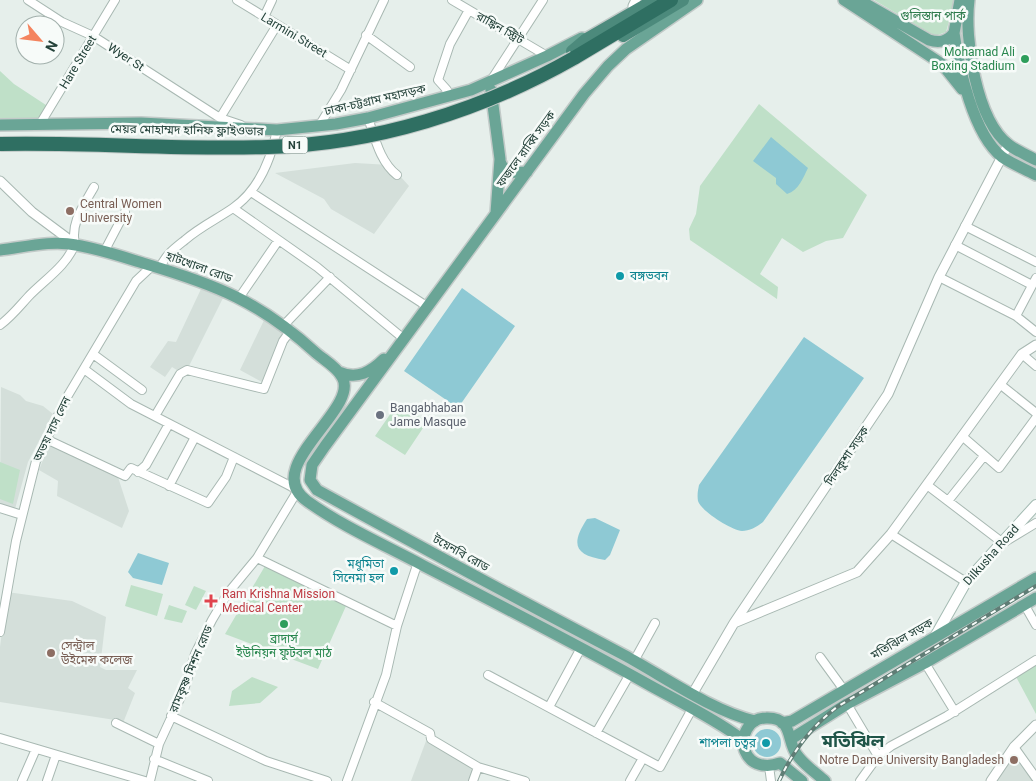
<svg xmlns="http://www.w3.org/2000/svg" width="1036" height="781" viewBox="0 0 1036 781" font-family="Roboto,'Noto Sans Bengali',sans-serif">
<rect width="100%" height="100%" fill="#e6efeb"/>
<path fill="#d4dfda" d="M355 163 390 165 409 186 374 234 331 209 324 199 275 173Z
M201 289 223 298 188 368 180 372 172 367 165 377 150 367 168 341 176 342Z
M267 314 288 328 262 382 240 370Z
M1 387 20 395 26 401 43 406 53 414 28 462 15 509 0 504Z
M50 442 117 474 129 511 122 528 57 496 58 481 39 470Z
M7 592 72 601 106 617 100 667 106 670H137L128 688 135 693 123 723 115 720 0 702V647Z
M426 741 477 770 473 781H411Z
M1015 748 1036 781H991Z"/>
<path fill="#bfe0c8" d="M874 0H955L946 32 935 36Z
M0 71 14 84 49 107 38 120 0 121Z
M759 104 867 195 843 238 826 241 803 252 782 238 760 274 778 287 777 299 690 240 689 229 696 214 700 186Z
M398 403 427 422 405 455 375 436Z
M0 462 20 470 13 504 0 499Z
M265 566 346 606 318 669 225 634Z
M131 585 163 594 157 616 125 606Z
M194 586 206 591 196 610 185 605Z
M169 605 187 611 182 623 164 619Z
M1036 664V714L1015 675Z
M252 677 278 687 260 703 229 706 232 691Z"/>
<path fill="#8ec9d4" d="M771 137 808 168C803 178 799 190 787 194L776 184V178L753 161Z
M462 288 515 326 458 408 404 371Z
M804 337 864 378 763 522C757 527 749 531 742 531 731 530 701 511 698 501 697 495 698 490 699 485Z
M595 518 620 530 610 555 605 560C575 555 570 545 587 519Z
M138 553 169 563 162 585 133 578 128 572Z
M753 743a14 14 0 1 1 28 0a14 14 0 1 1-28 0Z"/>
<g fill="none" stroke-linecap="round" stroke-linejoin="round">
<defs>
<path id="minor" d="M28 0 62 22 93 36 220 118 241 125
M237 0 351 70
M452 0 547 56
M264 17 272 0
M366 35 410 67
M492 79 543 0
M445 98 447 90 438 80 450 44 469 10
M220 118 277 25
M368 118C375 138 380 162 397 175
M40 124 115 0
M319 126 341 90 384 0
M251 192 428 307
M233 208 317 267 404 339
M965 226 1036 262
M955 245 1032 285
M104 252 125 212
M160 268C165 255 175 248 185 240 200 227 217 219 233 208 259 190 271 159 277 130
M939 277 1016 316 1036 332
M239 298 278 241
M1016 316 1036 278
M0 325C11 317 18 308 28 297 44 280 66 267 75 244 70 223 84 205 94 187
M284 325 330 277
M93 354 142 390
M1022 354 1036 366
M84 369 131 404 298 490 257 558 228 593 212 620 195 654 184 690 159 744 150 781
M1001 385 1036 413
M155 416 180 374 187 370 264 389 283 341 291 330
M962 436 999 468 1036 418
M46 439 125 476 131 468 208 503 226 477 234 457
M138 472 146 465 169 424
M927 485 1003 543 1036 523
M169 486 195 437
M948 501 984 456
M0 508 22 515
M891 534 966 582
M257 558 397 626
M1024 604 1036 625
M0 632 16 541 36 461 67 397 136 281 152 266
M820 657 844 690
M634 661 655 623
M925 663 955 712
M488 675 660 767 692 709
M374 702 430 733 431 739 478 767 473 781
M847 704 878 756
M549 707 581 648
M171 716 266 761 327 781
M116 723 159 744
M596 733 630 674
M0 738 145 781
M1014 747 1036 778
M154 759 208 781
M769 766 771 781
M478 767 525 781
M22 781 36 749
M47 781 56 755
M347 781 386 675 397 626 418 562
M630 781 643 758
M860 781 878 756 891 746 947 716 1036 660"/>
<path id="tertiary" d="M633 6 636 0
M0 181 32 212 75 244
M734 623 857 572 891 534 1022 354 1036 345
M693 693 734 623 888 394 939 277 1008 145
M991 781 1014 747 1036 725"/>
<path id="secondary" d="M936 635 966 582 1036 505"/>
<path id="primary" d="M697 0 626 49 608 66 584 94 325 446 312 465 310 480 317 490C419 546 521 601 624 655 663 676 712 711 755 721
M844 0 942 64 962 89
M859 0 929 40C939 43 947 42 954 33L960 0
M969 0C964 38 976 120 1009 145 1017 151 1027 155 1036 160
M954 33C959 68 973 134 1002 157 1012 164 1025 169 1036 175
M491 90 500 159 496 213
M0 125 141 123 277 130 336 124 368 118 471 90 547 56 582 38
M500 161C504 174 515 173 527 172
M0 250C25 247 52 240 76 245 100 249 123 257 146 264 217 285 260 302 316 353 324 360 337 367 342 377 361 409 259 467 307 501 343 527 385 545 424 566 500 605 576 644 651 686 682 703 715 719 743 740
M339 372C357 380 371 372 384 359
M782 723 792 721 1036 578
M791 739 847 704 925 663 1036 598
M802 781 780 763C767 768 751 766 745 751 742 744 743 736 747 729 751 722 758 718 766 718 794 717 786 741 797 755 804 765 816 773 825 781"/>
<path id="trunk" d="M623 36 683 0
M572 51 585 40 654 0"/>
<path id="motorway" d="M574 58 671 0"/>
</defs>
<use href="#minor" stroke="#a8b8b2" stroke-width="10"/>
<use href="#tertiary" stroke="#a8b8b2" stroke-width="11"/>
<use href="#secondary" stroke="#a4bbb3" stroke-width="12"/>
<use href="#primary" stroke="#c2cac8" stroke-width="14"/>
<use href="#trunk" stroke="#c2cac8" stroke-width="15"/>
<use href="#motorway" stroke="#c2cac8" stroke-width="16"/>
<use href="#minor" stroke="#fff" stroke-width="8"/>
<use href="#tertiary" stroke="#fff" stroke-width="9"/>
<use href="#secondary" stroke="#fff" stroke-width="10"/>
<use href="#primary" stroke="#6aa596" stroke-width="11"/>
<use href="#trunk" stroke="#4c8a7c" stroke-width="12"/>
<use href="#motorway" stroke="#2f6f62" stroke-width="14"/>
<defs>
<path id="rail" d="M779 781C793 751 811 727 837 707L1036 586"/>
</defs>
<use href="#rail" stroke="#5f7d75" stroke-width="4"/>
<use href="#rail" stroke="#f7fbf9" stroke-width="2" stroke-dasharray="5.5" stroke-linecap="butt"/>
<defs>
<path id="motorway-bridge" d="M0 144C90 142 179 150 268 147 375 144 481 111 574 58"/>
</defs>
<use href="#motorway-bridge" stroke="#c2cac8" stroke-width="16" stroke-linecap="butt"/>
<use href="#motorway-bridge" stroke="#2f6f62" stroke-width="14"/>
</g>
<g fill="#2e9e5b" stroke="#f7fbf9" stroke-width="2">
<circle cx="1025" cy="59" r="5"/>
<circle cx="284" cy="624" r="5"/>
</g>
<g fill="#8d6e63" stroke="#f7fbf9" stroke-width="2">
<circle cx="70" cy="211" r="5"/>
<circle cx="51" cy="653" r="5"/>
<circle cx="1014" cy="760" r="5"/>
</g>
<g fill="#0f9aa8" stroke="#f7fbf9" stroke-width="2">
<circle cx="620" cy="276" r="5"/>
<circle cx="394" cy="571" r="5"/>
<circle cx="766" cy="743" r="5"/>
</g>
<circle fill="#6b7280" stroke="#f7fbf9" stroke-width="2" cx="380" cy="415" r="5"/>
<path fill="#e0444e" stroke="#f7fbf9" stroke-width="2" d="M208.5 593.5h5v5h5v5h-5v5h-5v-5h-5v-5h5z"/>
<g text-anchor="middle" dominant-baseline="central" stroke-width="5" stroke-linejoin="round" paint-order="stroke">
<rect fill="#f7fbf9" stroke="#637a73" stroke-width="1" x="282.5" y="136.5" width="25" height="17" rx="4"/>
<g font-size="11" font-weight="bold" fill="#24423a">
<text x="295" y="145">N1</text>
</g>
<g font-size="12" fill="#2d7a4b" stroke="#f7fbf9">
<text x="933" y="16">গুলিস্তান পার্ক</text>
</g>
<g font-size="12" fill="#24423a" stroke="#f7fbf9">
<text transform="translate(500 28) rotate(30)">রাঙ্কিন স্ট্রিট</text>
<text transform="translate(294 35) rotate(31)">Larmini Street</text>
<text transform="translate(126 57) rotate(33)">Wyer St</text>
<text transform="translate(78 62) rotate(-59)">Hare Street</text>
<text transform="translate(375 100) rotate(-13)">ঢাকা-চট্টগ্রাম মহাসড়ক</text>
<text transform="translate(187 130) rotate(1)">মেয়র মোহাম্মদ হানিফ ফ্লাইওভার</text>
<text transform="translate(526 149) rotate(-54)">ফজলে রাব্বি সড়ক</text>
<text transform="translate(199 267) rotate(20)">হাটখোলা রোড</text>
<text transform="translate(52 429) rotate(-64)">অভয় দাস লেন</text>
<text transform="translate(847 456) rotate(-56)">দিলকুশা সড়ক</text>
<text transform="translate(461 553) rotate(29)">টয়েনবি রোড</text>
<text transform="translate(991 555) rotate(-48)">Dilkusha Road</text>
<text transform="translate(902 639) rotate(-30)">মতিঝিল সড়ক</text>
<text transform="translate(191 669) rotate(-67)">রামকৃষ্ণ মিশন রোড</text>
</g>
<g font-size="12" fill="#27864d" stroke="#f7fbf9" text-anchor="end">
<text x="1015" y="52">Mohamad Ali<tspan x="1015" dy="14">Boxing Stadium</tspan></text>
<text x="284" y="639" text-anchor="middle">ব্রাদার্স<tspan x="284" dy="14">ইউনিয়ন ফুটবল মাঠ</tspan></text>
</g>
<g font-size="12" fill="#785e54" stroke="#f7fbf9" text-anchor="start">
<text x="80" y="204">Central Women<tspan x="80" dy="14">University</tspan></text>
<text x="61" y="646">সেন্ট্রাল<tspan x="61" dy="14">উইমেন্স কলেজ</tspan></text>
<text x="1004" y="760" text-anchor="end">Notre Dame University Bangladesh</text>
</g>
<g font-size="12" fill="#0d838f" stroke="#f7fbf9" text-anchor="end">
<text x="630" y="276" text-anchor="start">বঙ্গভবন</text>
<text x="384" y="564">মধুমিতা<tspan x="384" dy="14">সিনেমা হল</tspan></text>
<text x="756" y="743">শাপলা চত্বর</text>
</g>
<g font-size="12" fill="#5b616d" stroke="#f7fbf9" text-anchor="start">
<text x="390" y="408">Bangabhaban<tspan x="390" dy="14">Jame Masque</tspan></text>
</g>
<g font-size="12" fill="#be3a42" stroke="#f7fbf9" text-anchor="start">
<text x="222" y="594">Ram Krishna Mission<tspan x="222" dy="14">Medical Center</tspan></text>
</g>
<g font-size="18" font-weight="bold" fill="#1f5548" stroke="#f7fbf9">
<text x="853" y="740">মতিঝিল</text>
</g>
</g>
<g transform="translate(40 40) rotate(118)"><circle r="24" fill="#f7fbf9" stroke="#a3b1ad"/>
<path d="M0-4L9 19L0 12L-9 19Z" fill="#f4845f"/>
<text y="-8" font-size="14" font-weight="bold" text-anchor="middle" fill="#24423a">N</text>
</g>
</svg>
